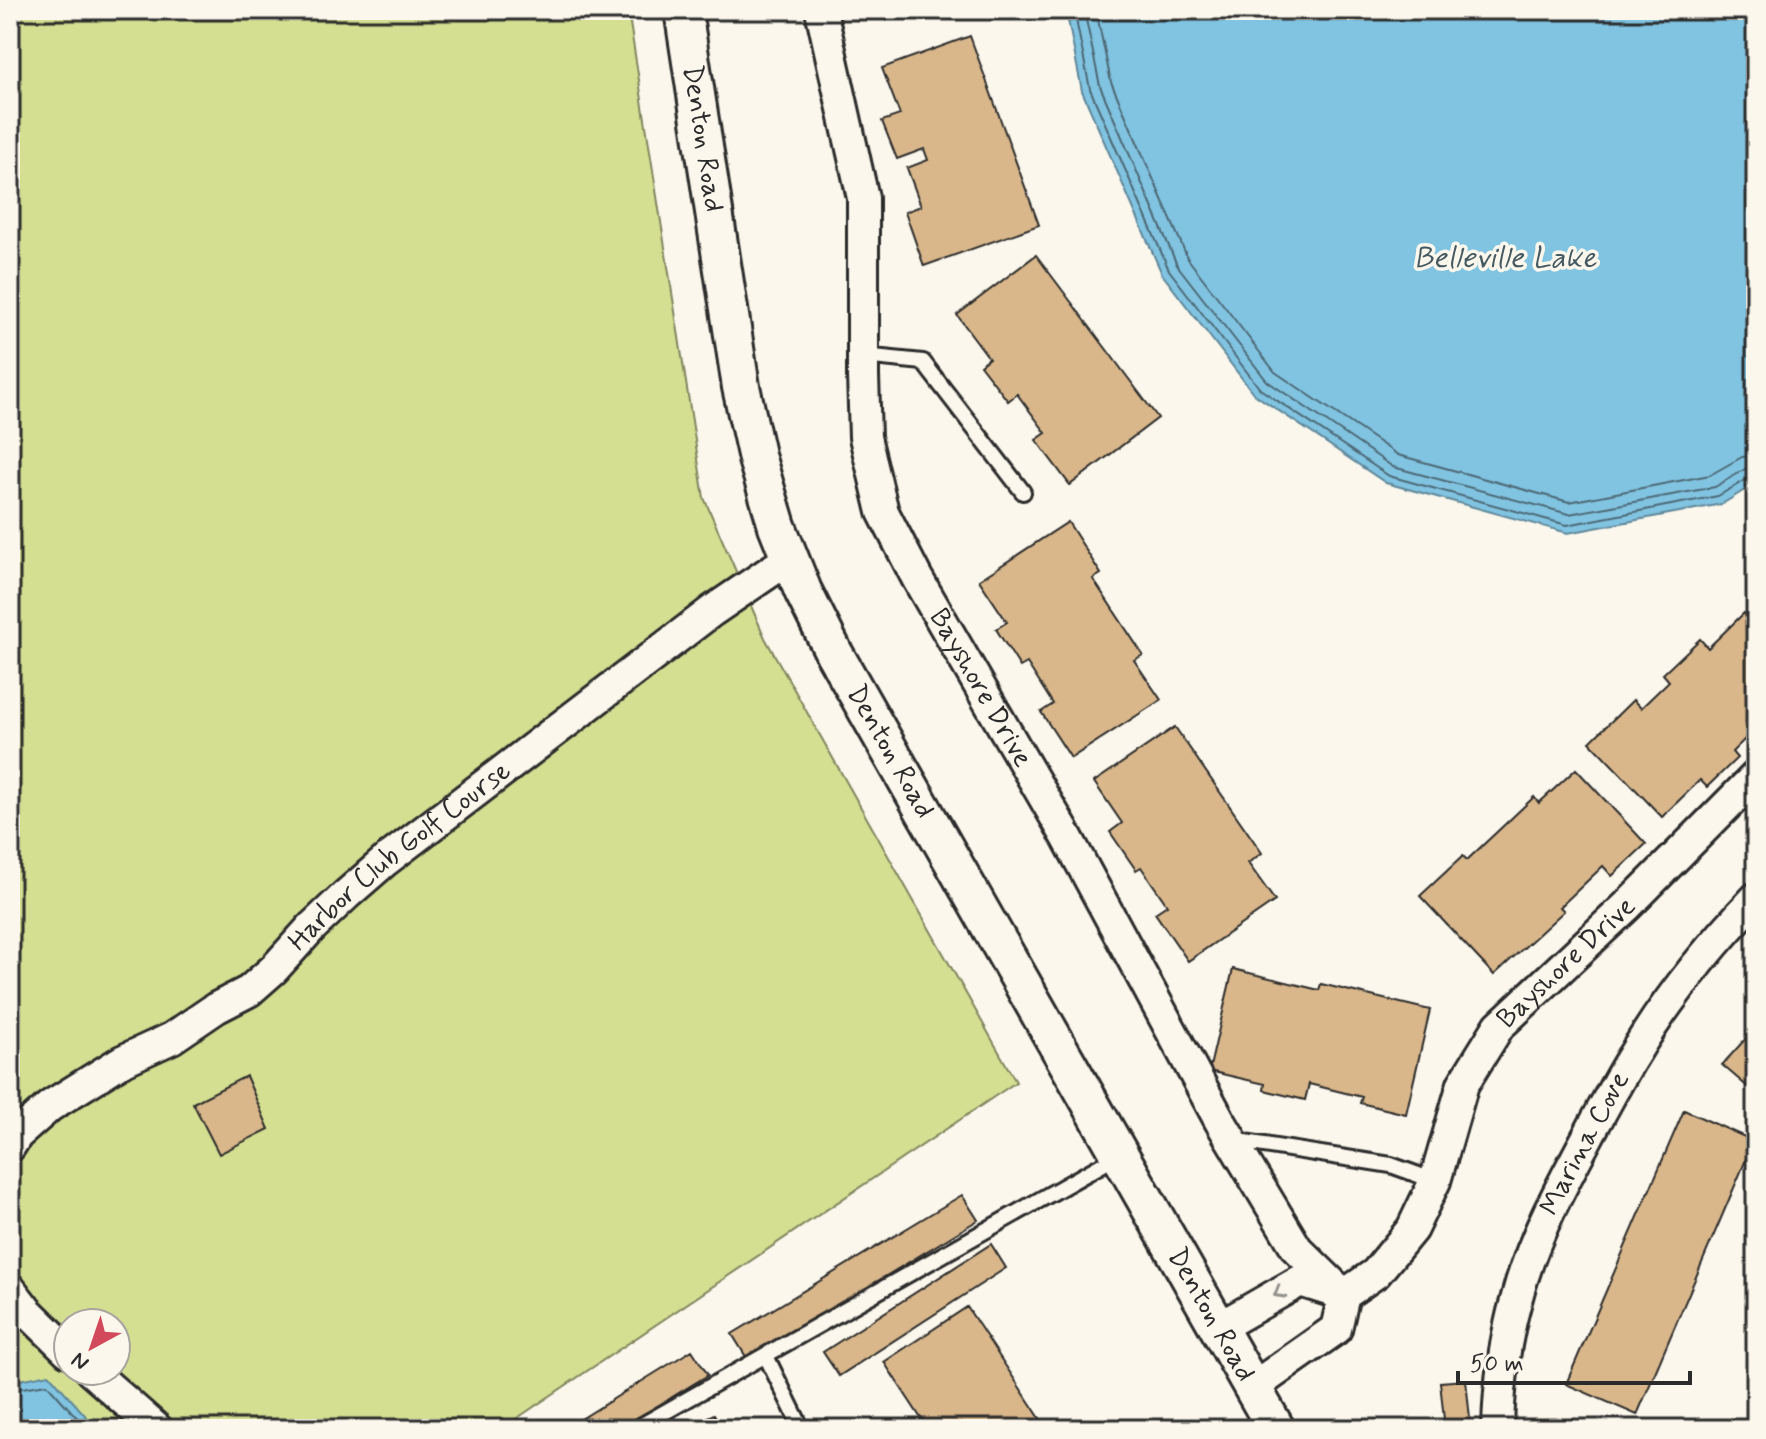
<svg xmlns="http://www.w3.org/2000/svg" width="1766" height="1439" viewBox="0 0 1766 1439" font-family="Mynerve,sans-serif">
<rect width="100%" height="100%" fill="#fbf7ec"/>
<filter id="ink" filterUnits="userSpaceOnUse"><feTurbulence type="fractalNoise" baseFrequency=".0125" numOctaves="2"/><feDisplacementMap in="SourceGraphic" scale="16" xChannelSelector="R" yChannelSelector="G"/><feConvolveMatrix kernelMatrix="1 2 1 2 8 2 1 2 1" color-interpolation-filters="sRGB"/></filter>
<g filter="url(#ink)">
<path fill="#d4df91" stroke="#80855e" stroke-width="2" fill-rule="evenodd" d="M10 10H628L704 498 765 638 1016 1082 501 1429H10ZM68 1323H116V1371H68Z"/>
<path fill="#81c4e2" stroke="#5f8799" stroke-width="2" d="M1066 10H1756V483L1722 504 1568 533 1386 483 1254 394 1162 274 1082 91Z
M49 1374 97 1429H10V1382Z"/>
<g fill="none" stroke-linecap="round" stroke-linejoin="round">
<path stroke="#4d6874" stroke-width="2" d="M1074 10 1090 89 1169 270 1260 389 1389 476 1567 525 1718 496 1749 478 1756 477
M1084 10 1100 86 1177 265 1267 381 1393 467 1569 514 1715 487 1745 469 1756 467
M1096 10 1111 82 1188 259 1275 372 1398 455 1569 502 1710 475 1742 457 1756 455
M10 1390 47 1384 87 1429"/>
</g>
<path fill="#d9b78b" stroke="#2b2b2b" stroke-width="2" d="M970 36 1039 225 924 266 905 212 921 206 907 168 928 160 924 149 897 159 882 121 900 115 882 68Z
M1036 255 1158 418 1070 485 1036 440 1046 433 1017 394 1008 401 980 365 989 358 957 315Z
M1068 522 1101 574 1093 579 1143 655 1134 660 1161 700 1071 758 1041 712 1053 704 1027 663 1020 667 996 629 1007 622 979 580Z
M1744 613 1756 625V728L1732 752 1737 758 1707 787 1700 780 1662 817 1590 742 1633 700 1641 708 1669 681 1663 674 1700 639 1708 648Z
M1175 727 1262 853 1248 863 1275 901 1188 961 1155 913 1167 905 1141 867 1136 870 1110 832 1122 823 1094 782Z
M1576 769 1646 844 1612 876 1603 866 1560 907 1564 911 1494 975 1420 896 1463 856 1467 860 1534 797 1539 803Z
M1233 969 1319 990 1321 984 1430 1010 1406 1114 1360 1103 1362 1097 1309 1084 1305 1100 1264 1090 1265 1084 1209 1071Z
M1756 1027V1094L1722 1065Z
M246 1076 269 1129 219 1154 193 1103Z
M1684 1110 1754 1141 1637 1415 1566 1384Z
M962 1195 978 1220 748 1360 732 1334Z
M991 1244 1006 1268 839 1376 823 1352Z
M967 1307 1047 1429H928L884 1362Z
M692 1350 708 1375 620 1429H565Z
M1466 1380 1471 1429H1445L1440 1382Z
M714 1414 722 1429H682Z"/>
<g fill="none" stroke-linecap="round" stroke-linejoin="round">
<defs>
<path id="service" d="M863 356 923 362 1023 492
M1232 1140 1391 1165 1435 1181
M766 1356 802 1429
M635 1429 1119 1155"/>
<g id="minor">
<path id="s1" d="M821 10 863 198V376L865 437 883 512 917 578 1067 837 1220 1121 1297 1249 1344 1295"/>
<path id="s2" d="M10 1146 17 1135 50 1106 122 1061 172 1038 216 1008 249 991 274 969 311 928 346 895 385 861 712 611 790 558"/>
<path d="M10 1289 27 1311 68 1351"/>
<path d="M1218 1328 1300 1281 1338 1293"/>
<path d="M91 1371 157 1429"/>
<path id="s3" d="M1252 1388 1336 1329 1344 1295 1376 1273 1412 1229 1435 1181 1463 1084 1499 1026 1628 905 1756 776"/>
<path id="s4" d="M1498 1429C1499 1385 1505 1339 1517 1297 1533 1236 1565 1179 1594 1125 1607 1102 1619 1078 1633 1056 1667 999 1710 946 1756 898"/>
</g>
<g id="tertiary">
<path id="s5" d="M683 10 741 387 757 459 777 526 803 591 834 653 1276 1429"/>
</g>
</defs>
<use href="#service" stroke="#2b2b2b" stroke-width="20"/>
<use href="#minor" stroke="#2b2b2b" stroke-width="36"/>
<use href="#tertiary" stroke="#2b2b2b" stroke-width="42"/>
<use href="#service" stroke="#fbf7ec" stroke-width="14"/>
<use href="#minor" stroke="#fbf7ec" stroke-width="30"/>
<use href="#tertiary" stroke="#fbf7ec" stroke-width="36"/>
</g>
<defs><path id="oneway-chevron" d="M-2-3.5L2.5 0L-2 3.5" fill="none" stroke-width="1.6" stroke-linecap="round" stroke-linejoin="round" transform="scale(2)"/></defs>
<use stroke="#93918c" href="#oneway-chevron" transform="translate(1279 1293) rotate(150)"/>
</g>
<g text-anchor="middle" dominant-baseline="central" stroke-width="7" stroke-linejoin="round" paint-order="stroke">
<g font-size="28" fill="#2b2b2b" stroke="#fbf7ec">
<text stroke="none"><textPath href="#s5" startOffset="130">Denton Road</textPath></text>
<text stroke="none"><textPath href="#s1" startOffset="710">Bayshore Drive</textPath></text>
<text stroke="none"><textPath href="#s5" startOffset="778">Denton Road</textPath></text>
<text stroke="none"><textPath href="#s2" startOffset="490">Harbor Club Golf Course</textPath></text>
<text stroke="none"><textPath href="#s3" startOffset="548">Bayshore Drive</textPath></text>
<text stroke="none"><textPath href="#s4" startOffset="302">Marina Cove</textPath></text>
<text stroke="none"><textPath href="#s5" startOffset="1426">Denton Road</textPath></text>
</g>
<g font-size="30" font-style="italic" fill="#455962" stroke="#fbf7ec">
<text x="1505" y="258">Belleville Lake</text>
</g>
</g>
<rect width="1766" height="1439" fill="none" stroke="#fbf7ec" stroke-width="40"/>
<rect x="20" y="20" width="1726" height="1399" fill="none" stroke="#2b2b2b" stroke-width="3" filter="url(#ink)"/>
<g transform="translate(92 1347) rotate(220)"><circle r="38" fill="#fbf7ec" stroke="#a8a59f" stroke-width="2"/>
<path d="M0-6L14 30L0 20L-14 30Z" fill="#d1495b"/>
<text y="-12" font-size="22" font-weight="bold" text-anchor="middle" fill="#2b2b2b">N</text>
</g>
<path d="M1458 1371v12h232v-12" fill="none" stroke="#2b2b2b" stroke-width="4"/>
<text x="1470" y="1371" font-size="24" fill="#2b2b2b" stroke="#fbf7ec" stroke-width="6" paint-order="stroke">50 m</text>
</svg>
